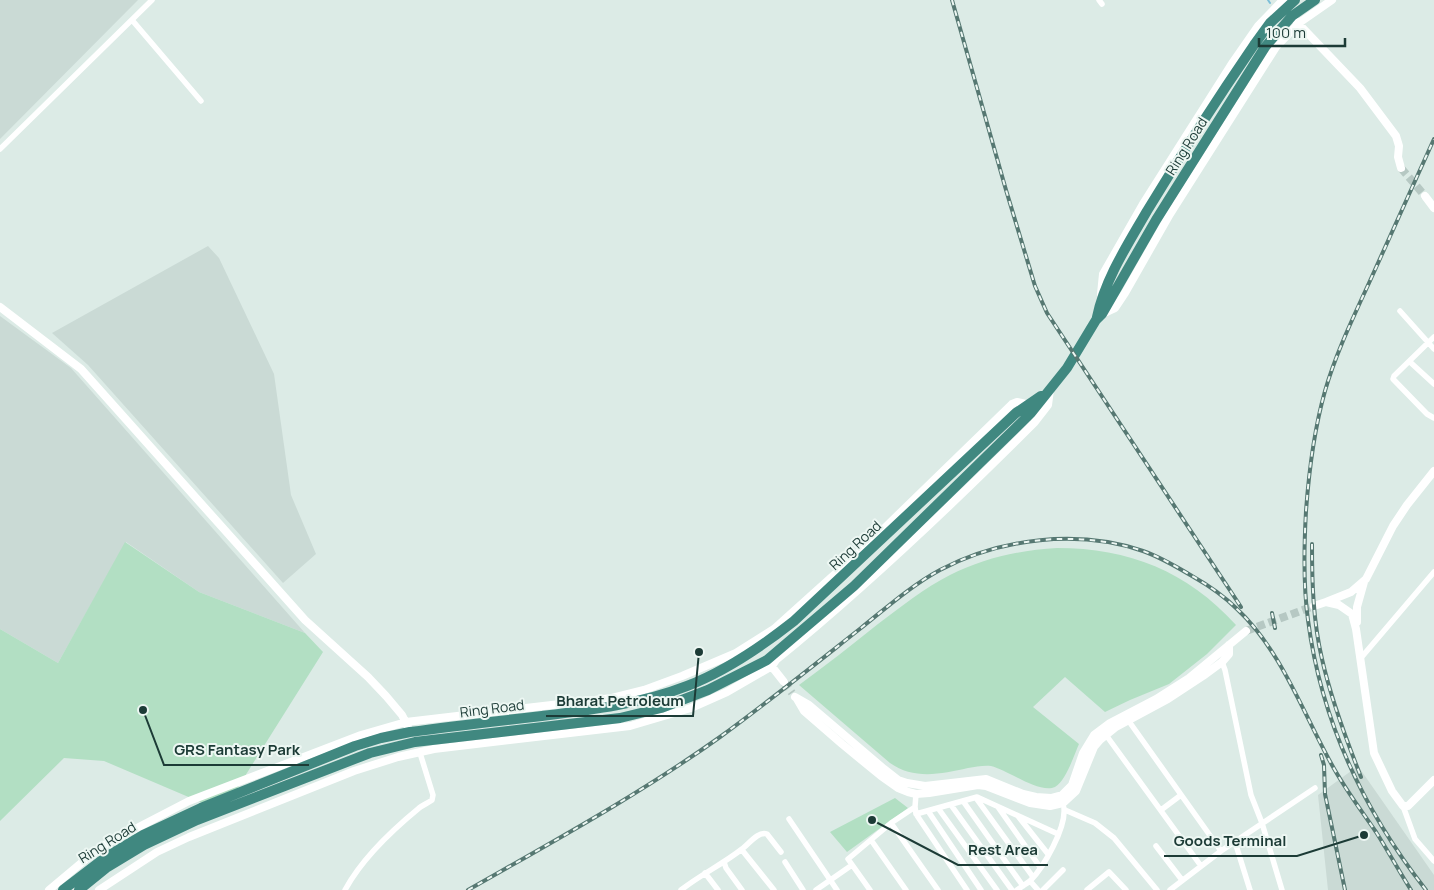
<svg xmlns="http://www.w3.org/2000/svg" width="1434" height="890" viewBox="0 0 1434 890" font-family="Manrope,sans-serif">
<rect width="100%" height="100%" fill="#dcebe6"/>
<path fill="#cadad5" d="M0 0H138L0 139Z
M208 246 219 258 274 374 291 495 316 554 283 583 88 365 52 333Z
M0 316 71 368 305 633 199 592 126 542 58 663 0 629Z
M1358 766 1434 875V890H1328L1318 795Z"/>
<path fill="#b2dfc3" d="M125 542 199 592 305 633 323 652 235 792 205 804 104 761 64 758 0 821V629L58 663Z
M1057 548C1129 548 1187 571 1236 625L1207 654 1169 684 1130 700 1105 712 1065 677 1033 707 1079 744C1074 755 1066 781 1055 787 1039 794 1008 770 991 766 983 765 976 767 968 768 941 774 914 780 890 763L799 685C826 665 852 645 878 624 901 607 924 588 950 575 984 558 1020 550 1057 548Z
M895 798 908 808 847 852 830 832Z"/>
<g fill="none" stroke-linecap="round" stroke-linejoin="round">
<path stroke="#7cbfd8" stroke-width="2" d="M1268 0 1270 3"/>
<path stroke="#b6c8c3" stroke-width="8" stroke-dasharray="8 4" stroke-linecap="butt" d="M1401 168 1425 196
M1246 631 1314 606
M784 682 792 693"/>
<path stroke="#fff" stroke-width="5.5" d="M1099 0 1102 4
M132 20 201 101
M0 149 152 0
M1400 311 1434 349
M1434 337 1394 376 1393 379 1427 414 1434 418
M1410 362 1434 384
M1360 659 1434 572
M1222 662 1225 670 1251 795 1262 823 1282 890
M1128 720 1221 851
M1106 735 1201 866
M916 794 915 807 916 814 977 797 1058 834
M976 798 1033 877
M963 801 1023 886
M951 805 1012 890
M1403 806 1415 839 1434 861
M998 807 1040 867
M938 808 997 890
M1065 810 1095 823 1114 838 1157 890
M1161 810 1181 795
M928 811 981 890
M916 814 967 890
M1018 816 1048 854
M789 819 837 890
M891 823 938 890
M871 840 906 890
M1235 842 1250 890
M1156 846 1182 880
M742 850 774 890
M724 862 726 868 742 890
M785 862 803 890
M705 873 718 890
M1030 881 1038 890
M345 890C362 858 391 831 419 808 423 805 428 803 432 800L433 795 420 753
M681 890C700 875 723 864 742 849 749 844 758 831 767 834L781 852
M816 890 852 865
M870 890 848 859 891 823 915 807
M1017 890C1021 887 1026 884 1030 881 1044 867 1066 828 1064 808
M1043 890 1063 870
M1087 890 1109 872 1126 890
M1170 890 1221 851 1315 788"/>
<path stroke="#fff" stroke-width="8" d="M1296 21 1360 88 1396 136 1399 146 1398 157 1401 168
M1425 196 1434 208
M1101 294 1103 274 1143 204 1233 62 1258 26 1283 0
M0 307 81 369 305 620 368 677 386 696 402 715 408 727
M1102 314 1115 308 1125 293 1170 214 1276 47 1299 23 1332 0
M1326 602 1351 592 1366 579 1393 526 1407 505 1434 471
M1314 606 1326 602 1339 605 1352 614 1356 629 1374 753 1392 791 1403 806H1408L1434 780
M1357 622V607L1364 582
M769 663 784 682
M795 697 809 705 884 769 898 780 907 783 925 786 986 779 1023 794 1036 797 1051 798 1062 795 1072 785 1083 753 1094 735 1110 723 1156 699 1189 678 1246 631
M797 699 804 711 842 744 881 776 898 788 908 792 916 794 929 793 978 785 986 786 1030 803 1050 806 1063 803 1076 791 1094 747 1100 740 1116 727 1168 699 1203 676 1222 662 1229 654V645
M49 890 86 859 106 844 189 801 361 735 406 722 612 698 644 690 682 676 736 653 774 629 864 548 1012 404 1017 402 1026 404
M99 890 157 852 189 837 354 771 398 757 434 749 630 726 691 708 727 692 772 666 776 660C867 586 951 506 1034 423L1048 405 1050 390"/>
<path stroke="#408880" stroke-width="10" d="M1097 317C1105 279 1128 244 1147 211 1181 155 1217 99 1254 45L1270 23 1295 0
M63 890 106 857 143 835 201 808 355 746 381 738 410 732C454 726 498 721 542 716 591 710 641 704 687 686 726 671 761 647 794 621L1016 413 1041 396
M79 890 106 868 144 845 197 820 370 753 415 742 620 718 661 708 708 690 767 660 854 586 1031 413 1067 368 1096 320 1102 314 1156 220 1265 47 1292 16 1315 0"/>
<defs>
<path id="rail" d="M952 0 1006 190 1035 286 1047 313 1241 607
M1312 544C1312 582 1313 621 1322 659 1331 699 1346 739 1361 777
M1272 613 1275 628
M1321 755 1324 765 1325 794 1345 890
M468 890C554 841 640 794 720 737 768 702 814 665 861 628 886 608 912 585 940 570 1001 538 1078 529 1143 551 1160 557 1177 567 1192 576 1208 585 1224 596 1237 609 1281 650 1303 713 1332 765 1345 789 1361 810 1376 832 1388 851 1399 871 1411 890
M1426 890C1364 811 1321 720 1308 620 1303 584 1304 546 1306 511 1309 470 1314 430 1325 391 1336 353 1353 318 1369 283 1391 235 1412 187 1434 139"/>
</defs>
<use href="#rail" stroke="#567872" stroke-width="4"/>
<use href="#rail" stroke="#edf7f3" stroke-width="2" stroke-dasharray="5.5" stroke-linecap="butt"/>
</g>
<g text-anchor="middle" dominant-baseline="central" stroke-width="4" stroke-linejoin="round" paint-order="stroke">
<g font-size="14" fill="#1c3b36" stroke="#edf7f3">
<text transform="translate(1186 146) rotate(-58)">Ring Road</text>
<text transform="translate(855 545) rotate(-43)">Ring Road</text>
<text transform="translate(492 708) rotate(-7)">Ring Road</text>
<text transform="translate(107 842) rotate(-32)">Ring Road</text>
</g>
</g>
<path fill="none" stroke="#1c3b36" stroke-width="2" d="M699 652L693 716H546M143 710L164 765H309M1364 835L1297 856H1164M872 820L958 865H1048"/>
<g fill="#1c3b36" stroke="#edf7f3" stroke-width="2">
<circle cx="699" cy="652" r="5"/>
<circle cx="143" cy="710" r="5"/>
<circle cx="1364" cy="835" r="5"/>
<circle cx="872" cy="820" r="5"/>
</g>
<g font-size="15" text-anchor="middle" font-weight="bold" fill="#1c3b36" stroke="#edf7f3" stroke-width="4" stroke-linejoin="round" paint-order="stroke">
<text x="620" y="706">Bharat Petroleum</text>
<text x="237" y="755">GRS Fantasy Park</text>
<text x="1230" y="846">Goods Terminal</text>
<text x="1003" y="855">Rest Area</text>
</g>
<path d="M1259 38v8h86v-8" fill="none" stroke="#1c3b36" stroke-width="2.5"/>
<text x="1266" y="38" font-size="15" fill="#1c3b36" stroke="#edf7f3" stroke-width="4" paint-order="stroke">100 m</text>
</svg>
